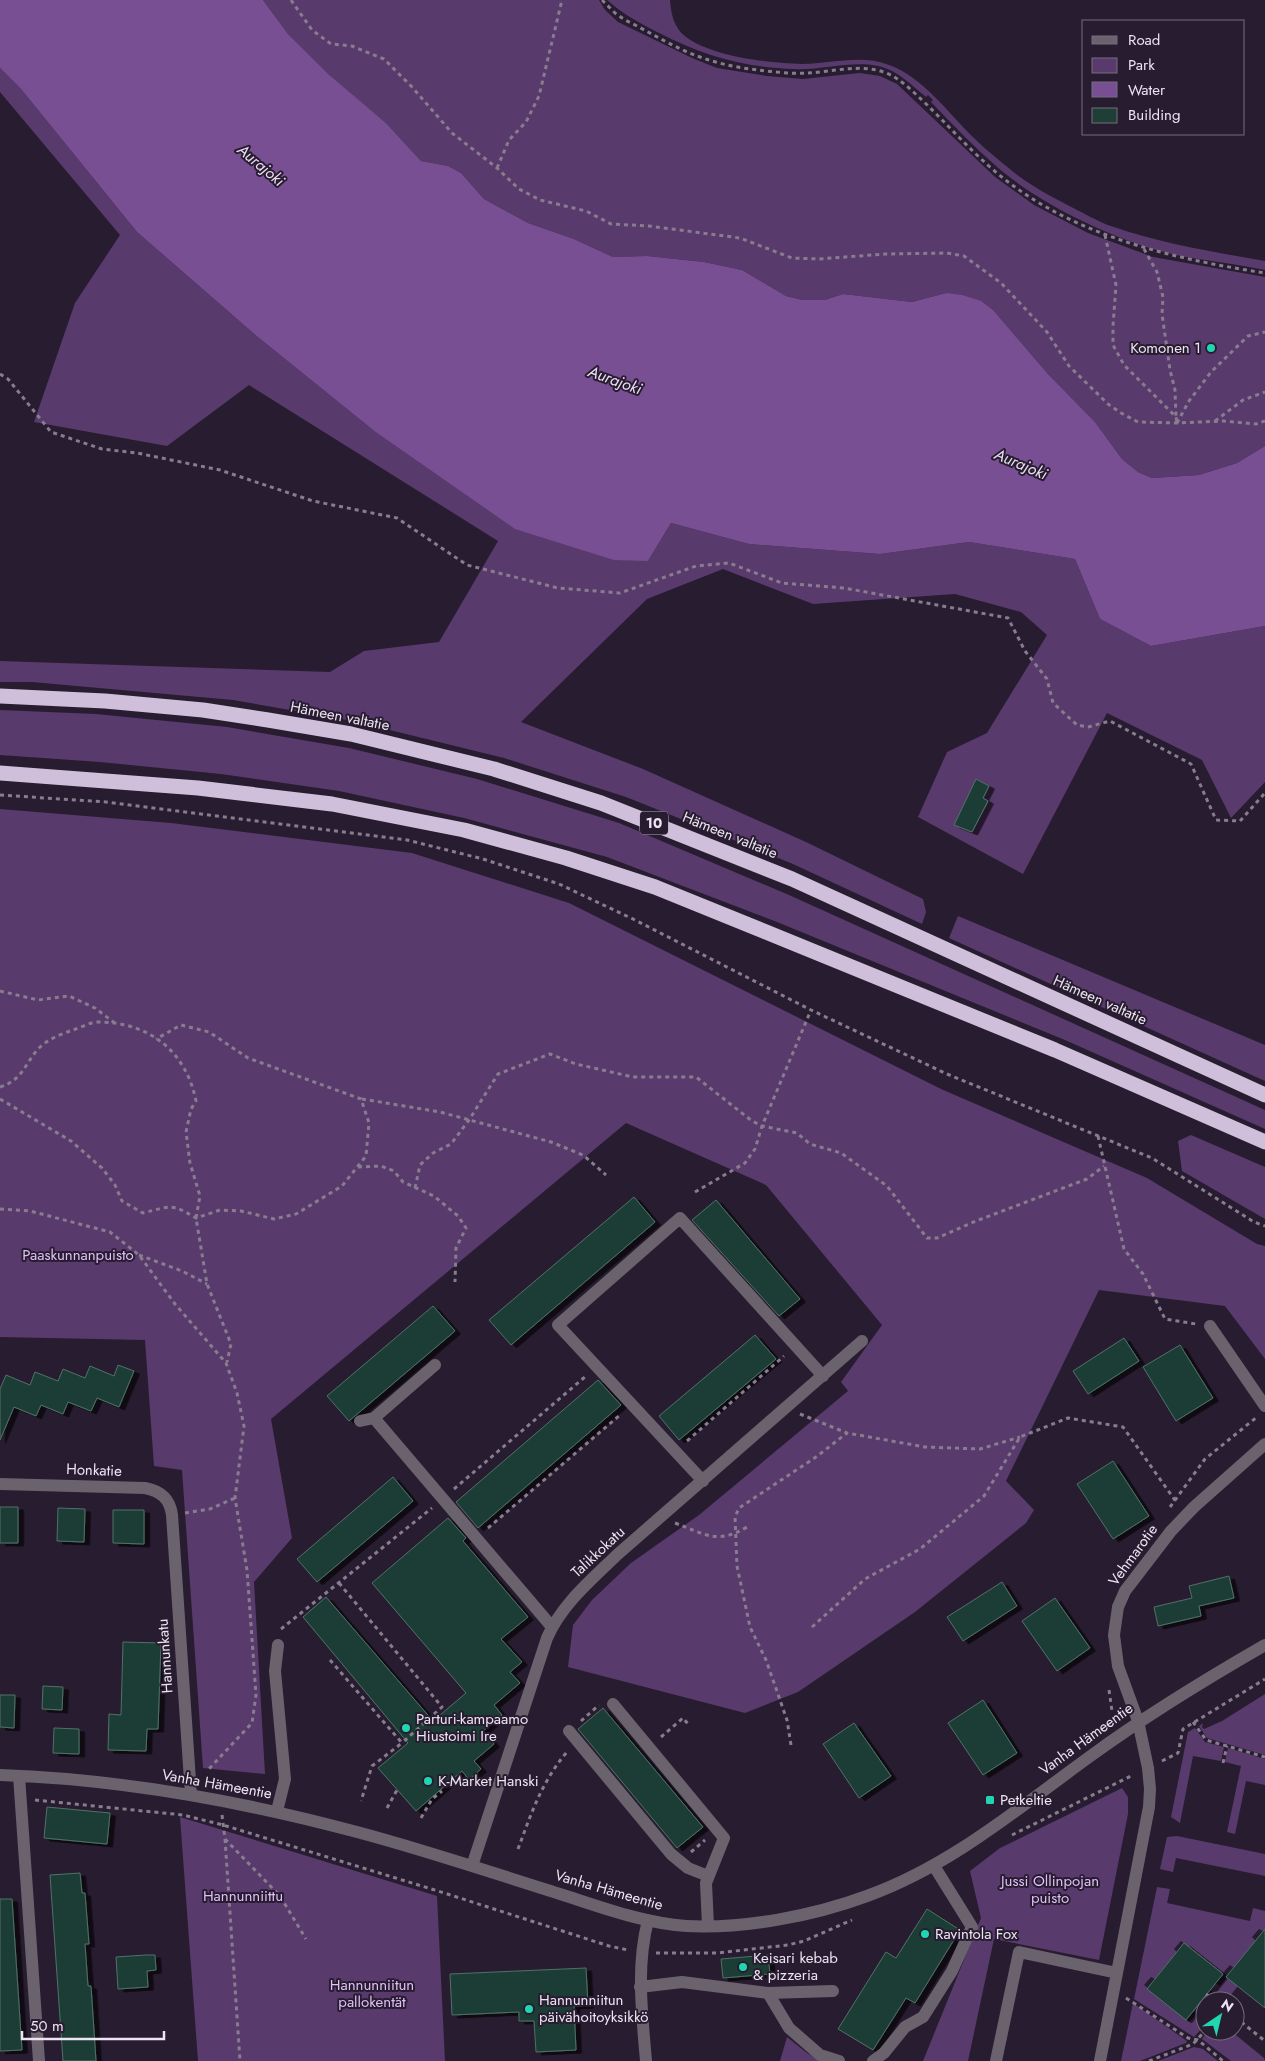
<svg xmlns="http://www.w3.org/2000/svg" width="1265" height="2061" viewBox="0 0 1265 2061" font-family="Jost,sans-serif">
<defs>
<filter id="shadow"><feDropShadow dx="5.5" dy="3" stdDeviation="0" flood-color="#0009"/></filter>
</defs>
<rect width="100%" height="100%" fill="#281c30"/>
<path fill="#593a6d" d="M263 0H599L605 10 618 22 692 58 717 68 767 76 803 79 860 73 880 76 897 84 995 177 1034 205 1088 233 1153 257 1265 277V446L1237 463 1199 475 1152 478 1138 472 1122 459 1095 422 1048 374 994 311 946 293 912 302 843 294 825 300H802L786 296 742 270 704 262 647 256 613 257 574 239 528 223 484 199 461 173 448 166 421 161 386 123 328 75 288 34Z
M607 0H670C671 14 674 28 686 37 713 57 769 63 802 64 831 64 861 54 889 65 923 77 948 113 974 138 986 150 999 160 1011 170 1033 188 1058 200 1083 213 1093 218 1103 224 1114 227 1163 244 1214 252 1265 261V270C1228 262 1189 260 1153 249 1101 233 1037 202 996 166 973 146 952 124 931 102L933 100 928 95 926 97C915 88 905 78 892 71 863 56 825 71 794 69 742 67 704 56 659 33 639 23 623 14 607 0Z
M0 68 21 89 137 232 259 338 373 430 648 561 671 523 749 544 880 554 969 542 1075 559 1100 619 1151 646 1265 626V782L1231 818 1202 760 1107 713 1023 874 918 817 947 752 987 733 1047 635 1021 612 955 594 813 604 723 569 647 599 521 722 643 769 806 842 923 899 926 912 922 924 793 864 626 797 504 758 353 721 233 700 32 682H0V661L330 672 364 651 439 642 498 541 249 385 167 446 34 422 75 303 120 235 0 92Z
M0 710 96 714 227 727 349 748 477 779 619 823 789 895 1265 1110V1129L1065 1040 777 922 607 857 464 818 339 791 221 774 100 762 0 755Z
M0 809 171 823 412 853 569 903 941 1089 1147 1178 1257 1244 1265 1246V1359L1225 1306 1099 1290 1006 1481 1034 1510 1026 1523 915 1612 798 1692 745 1713 568 1667 573 1625 592 1600 631 1563 699 1515 848 1391 841 1382 882 1325 766 1185 626 1123 271 1419 292 1538 254 1582 265 1774 203 1768 182 1470 154 1466 145 1340 0 1337Z
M958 916 1265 1045V1081L949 938Z
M1191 1135 1265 1167V1219L1182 1171 1178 1141Z
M1265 1694V1755L1207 1738 1199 1726 1203 1723 1202 1727 1204 1729 1222 1721Z
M1195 1728 1205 1742 1224 1747 1221 1761 1193 1756 1180 1823 1171 1817 1188 1732Z
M1228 1748 1265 1759V1785L1246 1781 1235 1834 1227 1832 1241 1766 1225 1762Z
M1122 1788 1128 1797V1814L1099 1960 994 1939 968 2061H923L981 1918 970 1871 1000 1848Z
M180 1817 437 1896 445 2061H198Z
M1177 1836 1265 1854V1876L1176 1858 1173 1872 1160 1869 1167 1837Z
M1157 1887 1170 1889 1167 1903 1250 1921 1253 1908 1265 1911V1932L1259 1929 1252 1937 1256 1941 1234 1968 1230 1965 1222 1974 1181 1941 1174 1949 1177 1952 1155 1979 1151 1977 1144 1985 1189 2022 1197 2014 1193 2010 1202 1999 1205 2001V2025L1194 2037 1134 1999Z
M1227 1977 1238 1986 1226 2001H1223L1210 1990 1216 1983 1220 1986Z
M1133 2003 1187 2041 1186 2043 1140 2061H1121Z
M1208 2031H1231L1264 2058 1265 2061H1231L1202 2039Z
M787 2037 807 2053 820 2061H780Z
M1194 2047 1203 2049 1218 2061H1158Z"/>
<path fill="#794f94" d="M0 0H263L288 34 328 74 386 123 421 161 448 166 461 173 484 199 528 223 574 239 613 257 647 256 704 262 742 270 786 296 802 300H825L843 294 912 302 946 293 962 295 981 301 994 311 1048 374 1095 422 1122 459 1138 472 1152 478 1199 475 1237 463 1265 446V626L1151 646 1100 619 1075 559 969 542 880 554 749 544 671 523 648 561 614 560 515 529 373 430 259 338 137 232 21 89 0 68Z"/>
<path fill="#1f3e36" stroke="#507167" filter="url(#shadow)" d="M976 779 989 786 983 798 988 801 972 832 954 825Z
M634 1197 655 1222 511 1345 489 1320Z
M716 1200 800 1299 779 1316 692 1220Z
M433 1306 455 1331 349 1421 327 1396Z
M755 1335 776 1359 679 1440 659 1416Z
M1124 1338 1139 1361 1088 1394 1073 1371Z
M1180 1345 1213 1398 1176 1421 1143 1367Z
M118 1365 134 1371 119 1407 97 1398 91 1411 68 1402 63 1414 41 1405 36 1416 14 1407 0 1440V1389L6 1375 30 1385 35 1372 58 1381 63 1369 85 1378 90 1366 114 1376Z
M598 1380 621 1405 478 1528 456 1502Z
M1113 1461 1149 1516 1113 1539 1077 1484Z
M393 1477 413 1501 317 1582 297 1559Z
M0 1507H18V1543H0Z
M58 1508 85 1509 84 1542 57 1541Z
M113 1510H144V1544L113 1543Z
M448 1518 466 1538 463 1541 528 1617 501 1639 522 1662 510 1672 520 1683 494 1705 502 1715 483 1731 494 1744 474 1761 481 1769 469 1780 462 1771 416 1811 378 1768 408 1743 303 1617 326 1597 433 1721 466 1693 372 1583Z
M1229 1576 1234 1598 1199 1606 1201 1616 1158 1626 1154 1607 1192 1598 1189 1586Z
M1002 1582 1017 1606 963 1641 947 1617Z
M1055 1598 1090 1648 1057 1671 1022 1621Z
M123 1642 161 1643 158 1729H147L146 1751 108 1750 109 1714 121 1715Z
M43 1686 63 1687 62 1710 42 1709Z
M0 1695H15L14 1728 0 1727Z
M983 1700 1017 1753 983 1775 948 1723Z
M603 1708 703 1827 677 1848 578 1729Z
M854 1723 891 1776 859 1798 823 1744Z
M54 1728 79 1729V1754L53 1753Z
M47 1807 110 1813 107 1844 44 1838Z
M80 1873 82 1893H85L89 1944H85L88 1986H91L96 2061H63L50 1875Z
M0 1899H12L22 2050 0 2051Z
M927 1909 960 1930 915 2003 906 1998 873 2050 838 2029 886 1952 896 1958Z
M1265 1929V2008L1226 1977Z
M1184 1943 1223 1974 1186 2020 1147 1989Z
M146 1955H155L156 1970 147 1971 148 1987 118 1989 116 1957Z
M768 1955 770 1974 723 1978 721 1959Z
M586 1968 588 2005 574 2006 576 2050 536 2052 534 2021H519V2012L452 2015 450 1974Z"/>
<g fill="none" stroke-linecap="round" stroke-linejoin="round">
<path stroke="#877d8e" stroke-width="3" stroke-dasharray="4 4" stroke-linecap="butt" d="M291 0 312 30 331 44 352 46 384 59 412 87 452 133 497 168 519 189 540 200 586 211 611 224 649 226 740 238 792 258 819 259 885 254 947 253 964 256 1001 283 1047 332 1069 366 1108 404 1121 413 1138 422 1177 423 1223 421 1256 424 1265 421
M602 0 615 13 625 20C650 32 674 48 700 57 719 64 739 68 759 70 774 72 792 74 808 73 833 72 862 63 886 73 901 79 911 90 922 100 945 122 966 146 990 167 1065 234 1168 258 1265 273
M497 168 509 140 526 122 539 96 562 0
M1105 235 1116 285 1113 326V345L1124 365 1176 417 1177 423
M1144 249 1157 272 1163 297 1162 314 1170 370 1175 390 1176 417
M0 374 8 379 51 432 102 449 137 453 220 470 313 501 397 518 467 565 558 588 620 593 696 566 729 563 782 583 844 588 1008 618 1025 651 1047 679 1053 703 1077 725 1088 727 1110 721 1191 764 1216 820 1240 821 1265 793
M1215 421 1243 400 1265 392
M1177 423 1189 401 1211 372 1248 336 1265 332
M0 795 106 802 407 840 483 859 559 884 633 919 811 1010 947 1074 1152 1158 1254 1222 1265 1226
M0 991 38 1000 69 996 95 1008 116 1024
M0 1087C23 1080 25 1063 39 1048 48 1039 61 1034 73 1030 80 1028 90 1022 98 1022 149 1022 186 1051 196 1101L191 1109 186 1132 190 1163 200 1196 196 1218 207 1284 231 1344 227 1362
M0 1099 71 1141 102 1168 115 1185 122 1201 143 1213C171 1206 171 1203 196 1218L220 1210 241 1211 274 1219 296 1214 342 1186 366 1156 369 1123 361 1099 248 1058 209 1032 181 1025 156 1039
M362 1099 440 1112 551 1142 583 1155 606 1175
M1098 1136 1124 1249 1143 1274 1165 1319 1196 1324
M358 1167 381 1166 394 1171 403 1182 434 1196 458 1216 466 1228 456 1248 455 1282
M415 1188 420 1165 433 1153 451 1144 469 1120 498 1074 550 1054 576 1064 633 1077H696L752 1121 762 1126 797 1133 810 1144 841 1153 887 1186 927 1238H937L976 1221 1087 1179 1104 1166
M695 1192 745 1163 755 1149 762 1126 811 1010
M0 1209 30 1211 110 1232 139 1255 175 1304 226 1363 237 1393 244 1426 235 1498 247 1570 256 1695 252 1723 207 1771
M139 1255 182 1271 207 1284
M800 1414 847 1433 925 1447 980 1449 1020 1437
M687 1441 784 1356
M454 1489 586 1376
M1170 1507 1205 1459 1257 1417
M185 1513 210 1509 235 1498
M675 1523C704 1534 718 1545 747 1527
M488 1528 620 1415
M339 1583 442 1707 402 1743
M812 1627 865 1579 920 1549 984 1496 1020 1437 1068 1418 1123 1427 1177 1503
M281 1629 432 1508
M330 1660 402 1743 372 1766 361 1801
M1109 1690 1112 1711
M581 1721 599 1705
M1193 1722 1206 1740 1265 1757
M661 1737 683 1718 688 1724
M791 1745 787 1720 766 1660 750 1627 737 1566 735 1517 739 1508 816 1457 847 1433
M1162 1761 1178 1753 1183 1729 1265 1679
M1223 1763 1227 1746
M35 1800 183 1815 223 1825 438 1891 609 1946 628 1950
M387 1808 397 1790
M222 1815 225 1839 240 2061
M421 1818 432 1799 442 1791
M1012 1835 1133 1775
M225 1839 280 1896 306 1939
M518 1849C531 1814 542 1781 567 1752
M691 1852 705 1840
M656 1953H717L788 1945 804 1941 852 1920
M1206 1994 1215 2001
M1126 1998 1188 2038 1198 2040 1223 2061
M1235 2017 1265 2041
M1149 2061 1193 2044 1205 2031"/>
<path stroke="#6a636e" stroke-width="12" d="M1210 1326 1265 1406
M374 1418 552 1627
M360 1421 374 1418 435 1365
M703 1481 558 1325 680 1218 823 1376
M0 1484 145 1488C161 1491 170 1499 172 1515L191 1795
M613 1704 724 1838 706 1883 708 1926
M569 1731 671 1854 688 1868 708 1876
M0 1775C120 1779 241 1801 357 1832 425 1850 493 1873 560 1894 601 1907 643 1923 686 1926 744 1929 813 1916 867 1896 951 1866 1021 1806 1092 1755 1148 1714 1206 1679 1265 1645
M19 1776 39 2061
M277 1811 285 1779 275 1671 278 1645
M472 1866 547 1638C562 1604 591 1580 618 1554L862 1341
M640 1987 682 1982 768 1993 833 1991
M768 1993 789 2028 820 2055 839 2061
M646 2061C642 2013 636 1967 648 1920
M873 2061 884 2053 905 2027 923 2017 952 1971 972 1927 934 1866
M996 2061 1019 1952 1117 1973
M1100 2061 1149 1807 1150 1789 1148 1768 1138 1721 1118 1666 1114 1635 1118 1607 1125 1591 1171 1531 1194 1507 1265 1444"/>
<path stroke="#cfbfda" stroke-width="15" d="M0 696 105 701 203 710 268 720 351 734 494 769 601 803 792 879 1265 1095
M0 773 198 788 332 804 464 830 566 858 655 887 766 932 1055 1050 1265 1142"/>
</g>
<g fill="#20d5b0" stroke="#281c30" stroke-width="2">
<circle cx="1211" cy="348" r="5"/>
<circle cx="406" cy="1728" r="5"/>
<circle cx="428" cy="1781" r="5"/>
<rect x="985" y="1795" width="10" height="10" rx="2.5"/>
<circle cx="925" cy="1934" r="5"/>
<circle cx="743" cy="1967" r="5"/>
<circle cx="529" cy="2009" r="5"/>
</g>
<g text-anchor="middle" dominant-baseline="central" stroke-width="4" stroke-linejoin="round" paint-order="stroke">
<rect fill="#281c30" stroke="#b1a8b8" stroke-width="1" x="640" y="811.5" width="28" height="23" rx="4"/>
<g font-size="14" font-weight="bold" fill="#ece4f2">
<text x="654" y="823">10</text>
</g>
<g font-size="15" fill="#ece4f2" stroke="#281c30" text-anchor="start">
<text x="1201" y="348" text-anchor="end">Komonen 1</text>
<text x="416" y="1719">Parturi-kampaamo<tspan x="416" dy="17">Hiustoimi Ire</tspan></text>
<text x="438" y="1781">K-Market Hanski</text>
<text x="1000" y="1800">Petkeltie</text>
<text x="935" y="1934">Ravintola Fox</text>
<text x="753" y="1958">Keisari kebab<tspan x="753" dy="17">&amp; pizzeria</tspan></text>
<text x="539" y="2000">Hannunniitun<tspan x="539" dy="17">päivähoitoyksikkö</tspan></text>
</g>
<g font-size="15" fill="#ece4f2" stroke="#281c30">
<text transform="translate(340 716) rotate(11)">Hämeen valtatie</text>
<text transform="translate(730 835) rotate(22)">Hämeen valtatie</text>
<text transform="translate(1100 1000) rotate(24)">Hämeen valtatie</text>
<text transform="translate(94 1470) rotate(2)">Honkatie</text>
<text transform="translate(598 1552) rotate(-43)">Talikkokatu</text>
<text transform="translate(1133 1555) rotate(-54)">Vehmarotie</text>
<text transform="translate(165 1656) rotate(-94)">Hannunkatu</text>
<text transform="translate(1086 1739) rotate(-36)">Vanha Hämeentie</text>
<text transform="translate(217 1784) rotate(10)">Vanha Hämeentie</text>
<text transform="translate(609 1890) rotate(16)">Vanha Hämeentie</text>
</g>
<g font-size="15" fill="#e1bff9" stroke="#281c30">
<text x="78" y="1255">Paaskunnanpuisto</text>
<text x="1050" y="1881">Jussi Ollinpojan<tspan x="1050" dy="17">puisto</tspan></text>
<text x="243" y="1896">Hannunniittu</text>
<text x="372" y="1985">Hannunniitun<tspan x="372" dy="17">pallokentät</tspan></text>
</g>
<g font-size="16" font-style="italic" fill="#e9def1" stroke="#281c30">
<text transform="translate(261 165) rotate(40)">Aurajoki</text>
<text transform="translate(615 380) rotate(20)">Aurajoki</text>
<text transform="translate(1021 464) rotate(23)">Aurajoki</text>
</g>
</g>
<rect x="1082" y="20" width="162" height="115" fill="#281c30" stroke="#766c7e"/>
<rect x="1092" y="36" width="25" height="8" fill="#6a636e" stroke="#766c7e"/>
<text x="1128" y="45" font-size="15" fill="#ece4f2">Road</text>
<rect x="1092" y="58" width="25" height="15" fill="#593a6d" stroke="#766c7e"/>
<text x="1128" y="70" font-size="15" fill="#ece4f2">Park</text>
<rect x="1092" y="82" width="25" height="15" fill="#794f94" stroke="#766c7e"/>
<text x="1128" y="95" font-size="15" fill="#ece4f2">Water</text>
<rect x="1092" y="108" width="25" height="15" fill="#1f3e36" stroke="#766c7e"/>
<text x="1128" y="120" font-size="15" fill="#ece4f2">Building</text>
<g transform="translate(1220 2016) rotate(35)"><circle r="24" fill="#281c30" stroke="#766c7e"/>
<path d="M0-4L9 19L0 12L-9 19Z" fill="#20d5b0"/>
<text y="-8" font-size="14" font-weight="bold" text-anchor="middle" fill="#ece4f2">N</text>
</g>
<path d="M22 2031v8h142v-8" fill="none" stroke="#ece4f2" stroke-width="2.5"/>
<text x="30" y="2031" font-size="15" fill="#ece4f2" stroke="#281c30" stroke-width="4" paint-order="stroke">50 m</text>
</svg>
